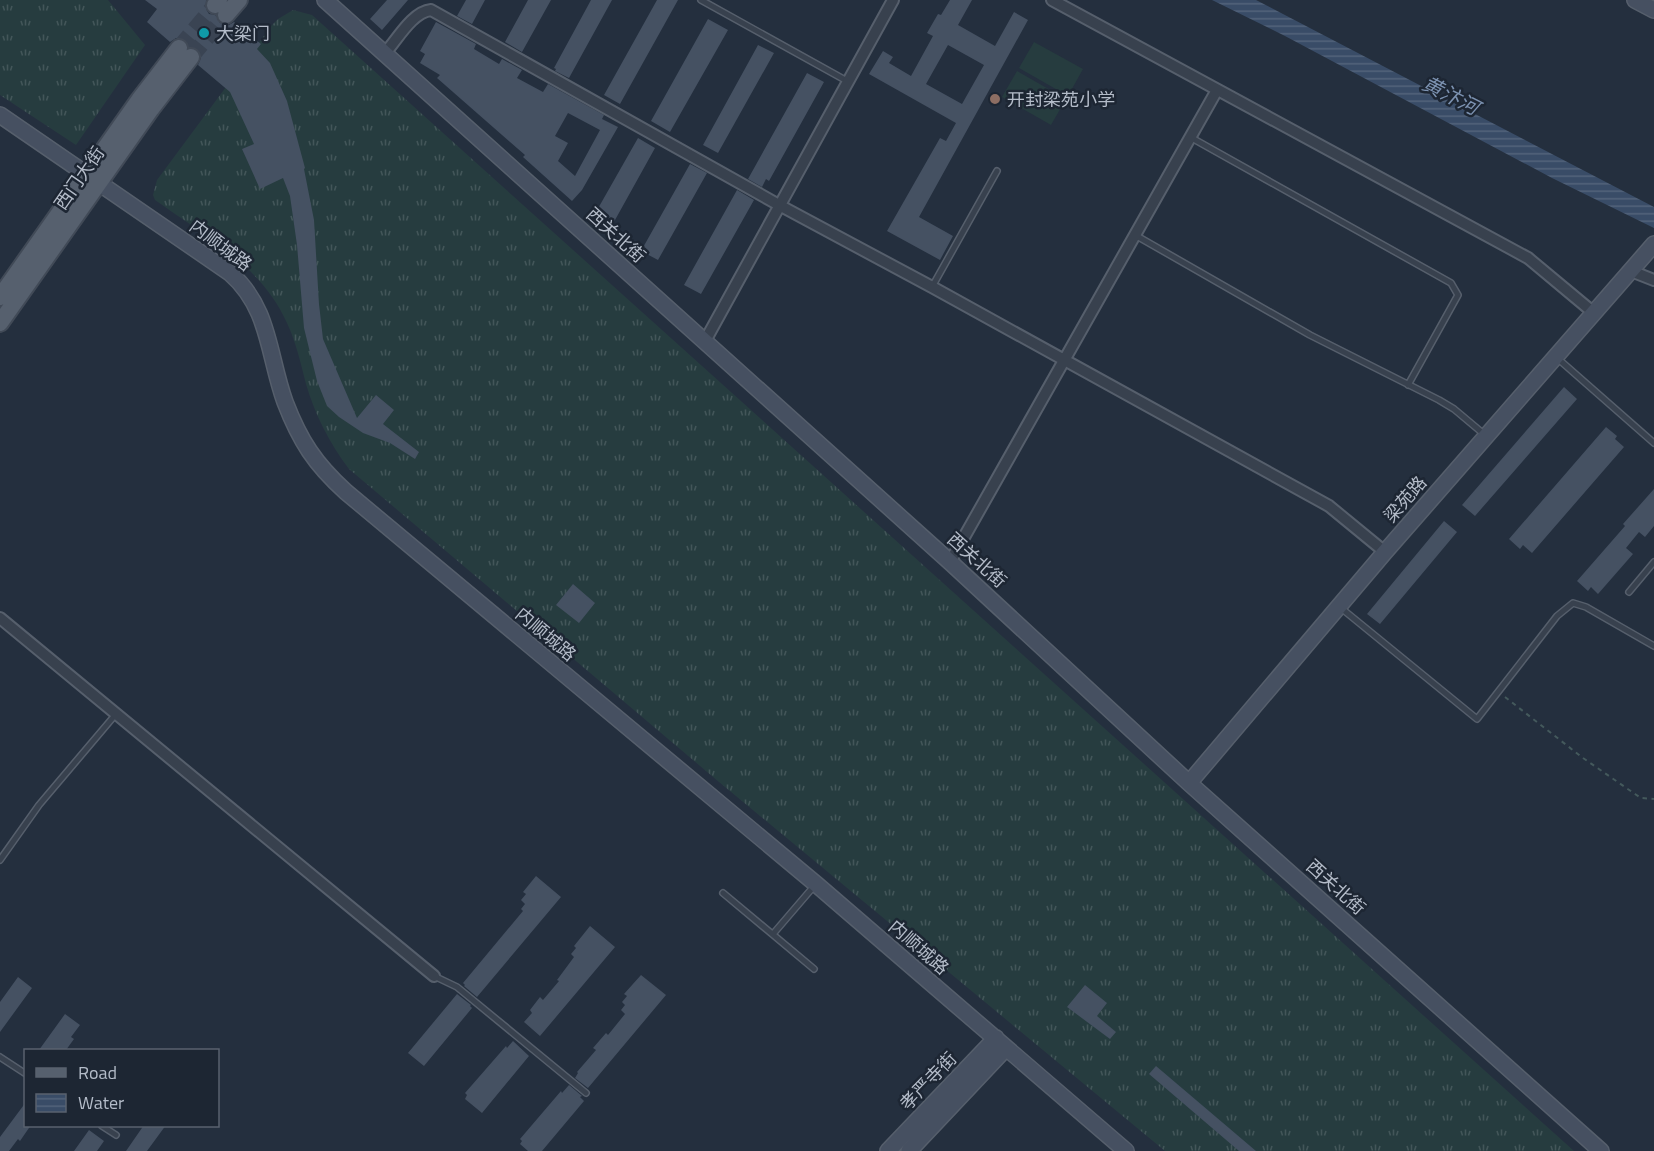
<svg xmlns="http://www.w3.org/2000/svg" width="1654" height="1151" viewBox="0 0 1654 1151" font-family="'Titillium Web','Noto Sans SC',sans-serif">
<defs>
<pattern id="grass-tufts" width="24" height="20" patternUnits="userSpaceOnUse" patternTransform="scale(1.5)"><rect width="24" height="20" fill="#263c3f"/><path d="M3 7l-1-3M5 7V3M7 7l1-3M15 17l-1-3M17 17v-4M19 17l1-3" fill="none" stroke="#435659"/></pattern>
<pattern id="water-rules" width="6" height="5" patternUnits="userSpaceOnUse" patternTransform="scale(1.5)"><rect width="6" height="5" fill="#394c67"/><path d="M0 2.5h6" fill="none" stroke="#53647b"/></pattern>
</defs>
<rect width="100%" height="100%" fill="#242f3e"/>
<path fill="url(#grass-tufts)" d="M0 0H108L145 45 76 145 0 95Z
M293 10 312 15 1574 1151H1165L719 782 349 469C330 444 315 415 306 384 301 364 296 342 287 323 261 265 204 235 155 200L153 195 157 180 272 25 278 19Z"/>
<path fill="#263c3f" d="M1034 42 1083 69 1068 96 1019 68Z
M1017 71 1066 99 1051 125 1002 97Z"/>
<path fill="url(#water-rules)" d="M1212 0H1256L1654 207V228L1552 178 1285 36Z"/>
<path fill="#455162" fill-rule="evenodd" d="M145 0H206V9L209 14 216 15 220 23 229 25 234 22 261 44 257 49 270 63 287 101 305 168 304 169 314 220 319 304 323 339 357 418 376 395 394 410 383 424 419 452 415 459 390 443 363 433 339 417 327 406 317 381 304 328 297 245 290 196 283 178 260 189 242 149 254 144 230 92 198 65 201 58 198 49 189 47 186 40 181 38H176L170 42 147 22 157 9Z
M387 0H408L382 30 370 19Z
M466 0H485L472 24 457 16Z
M528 0H551L522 52 505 42Z
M591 0H612L569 78 555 71 556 69 554 68Z
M657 0H678L620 104 604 95Z
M950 0H972L958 25 995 46 1014 12 1028 20 919 217 953 236 940 260 887 231 940 138 946 141 956 123 869 74 883 51 893 57 889 63 911 76 933 36 927 33 938 14 941 15ZM948 45 984 65 962 104 926 84Z
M708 19 728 30 670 132 651 121Z
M436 22 476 44 474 49 499 64 502 59 522 70 517 78 543 92 548 84 604 115 602 119 618 127 582 190 572 201 523 157 525 155 437 78 440 75 420 63 425 54 420 51ZM568 113 600 130 575 176 558 161 568 143 555 136Z
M758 45 774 53 718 153 703 145Z
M807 73 824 82 769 181 766 179 762 187 748 179Z
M638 138 655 148 610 229 592 219Z
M690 164 707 173 658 260 641 251Z
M737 190 754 200 701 294 684 285Z
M1564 387 1577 399 1475 516 1462 505Z
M1606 427 1617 436 1615 439 1624 447 1532 553 1523 545 1520 549 1509 539Z
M1654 489V526L1645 537 1639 532 1626 548 1633 554 1598 594 1591 587 1588 591 1577 581 1625 526 1623 524Z
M1444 521 1457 532 1380 624 1367 614Z
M573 584 595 603 579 623 556 605Z
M536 876 561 897 477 997 464 986 465 985 463 983 523 911 521 909 525 904 521 900 526 894 523 892Z
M590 926 615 947 540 1036 524 1022 532 1013 530 1010 540 997 543 1000 559 981 557 980 574 957 571 954 576 948 574 946Z
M641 975 666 995 588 1088 575 1078 578 1073 577 1072 596 1050 593 1048 606 1033 608 1035 625 1014 621 1010 625 1005 622 1002 627 996 624 994Z
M18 977 32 988 0 1032V1002Z
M1085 985 1107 1003 1097 1016 1116 1032 1110 1039 1067 1007Z
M457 994 471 1005 470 1006 472 1008 424 1066 408 1053Z
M65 1014 80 1025 71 1037 74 1039 66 1050H39Z
M513 1041 529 1056 482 1113 465 1099 467 1095 465 1093 506 1046 507 1048Z
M1156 1066 1256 1151H1239L1149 1074Z
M569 1085 582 1096 580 1097 584 1101 542 1151H528L520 1144 522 1141 520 1139 561 1091 562 1093Z
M26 1102V1125H31L20 1141 18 1139 9 1151H0V1137Z
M144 1125H166L147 1151H126Z
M89 1130 104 1141 97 1151H74Z"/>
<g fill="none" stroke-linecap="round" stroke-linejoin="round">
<path stroke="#3a4453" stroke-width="16" stroke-dasharray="16 8" stroke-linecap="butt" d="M179 48 215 5
M191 57 226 15"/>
<defs>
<path id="lane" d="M701 0 847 81
M1190 137 1451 283 1458 295 1408 385
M1135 235 1310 335 1439 400 1454 409 1485 435
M932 287 997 171
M1556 357 1654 443
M1629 592 1654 562
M1341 608 1477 719 1557 616 1573 603 1586 607 1654 646
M0 860 39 805 116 714
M723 893 814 969
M773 934 815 885
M434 976 457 987 586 1093
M0 1057 26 1074
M102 1126 116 1135"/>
<path id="street" d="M1052 0 1528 258 1594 313
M385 53C397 40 412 12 431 10L779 205 932 287 1329 506 1385 552
M1631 271 1654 280
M705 341 893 0
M950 562 1217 90
M0 618 434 976"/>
<path id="secondary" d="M325 0 950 562 1189 783 1601 1151
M1635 0 1654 10
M0 115 230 273C270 308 268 355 285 402 300 441 315 464 346 492L816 884 1126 1151
M1189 783 1385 552 1654 244
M888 1151 996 1038
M909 1151 1006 1048"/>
<path id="primary" d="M215 5 219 0
M226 15 239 0
M0 297 139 100 179 48
M0 323 151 109 191 57"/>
</defs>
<use href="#lane" stroke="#565f6c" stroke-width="8"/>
<use href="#street" stroke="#565f6c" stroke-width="14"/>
<use href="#secondary" stroke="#565f6c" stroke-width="18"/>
<use href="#primary" stroke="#414a57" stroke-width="20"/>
<path stroke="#44595c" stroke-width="2" stroke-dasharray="4.5 4.5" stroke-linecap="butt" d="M1505 697 1583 758 1635 794 1641 798 1654 799"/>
<use href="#lane" stroke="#38414e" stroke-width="5"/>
<use href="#street" stroke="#38414e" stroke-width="10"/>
<use href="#secondary" stroke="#465061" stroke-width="15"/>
<use href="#primary" stroke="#56606e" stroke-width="16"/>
</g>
<circle fill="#0f9aa8" stroke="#1d2633" stroke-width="2" cx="204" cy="33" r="6"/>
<circle fill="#8d6e63" stroke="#1d2633" stroke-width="2" cx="995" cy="99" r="6"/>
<g text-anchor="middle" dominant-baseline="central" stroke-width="5" stroke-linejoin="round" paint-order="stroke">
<g font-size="18" fill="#b4bcc9" stroke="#1d2633" text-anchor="start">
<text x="216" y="33">大梁门</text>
<text x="1007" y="99">开封梁苑小学</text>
</g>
<g font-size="18" fill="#b4bcc9" stroke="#1d2633">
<text transform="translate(79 178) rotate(-55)">西门大街</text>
<text transform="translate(616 235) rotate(42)">西关北街</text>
<text transform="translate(221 245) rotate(37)">内顺城路</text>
<text transform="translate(1405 499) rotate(-49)">梁苑路</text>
<text transform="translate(977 560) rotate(42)">西关北街</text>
<text transform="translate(546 634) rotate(40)">内顺城路</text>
<text transform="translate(1336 887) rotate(42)">西关北街</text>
<text transform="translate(919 947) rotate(41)">内顺城路</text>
<text transform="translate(928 1081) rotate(-46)">孝严寺街</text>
</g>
<g font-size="20" font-style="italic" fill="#7c92b1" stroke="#1d2633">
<text transform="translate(1451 95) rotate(27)">黄汴河</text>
</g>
</g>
<rect x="24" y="1049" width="195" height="78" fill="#1d2633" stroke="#59626f" stroke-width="1.5"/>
<rect x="36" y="1068" width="30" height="9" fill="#56606e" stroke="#59626f" stroke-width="1.5"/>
<text x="78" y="1079" font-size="18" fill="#b4bcc9">Road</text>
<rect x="36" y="1094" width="30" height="18" fill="url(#water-rules)" stroke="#59626f" stroke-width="1.5"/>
<text x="78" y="1109" font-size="18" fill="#b4bcc9">Water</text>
</svg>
